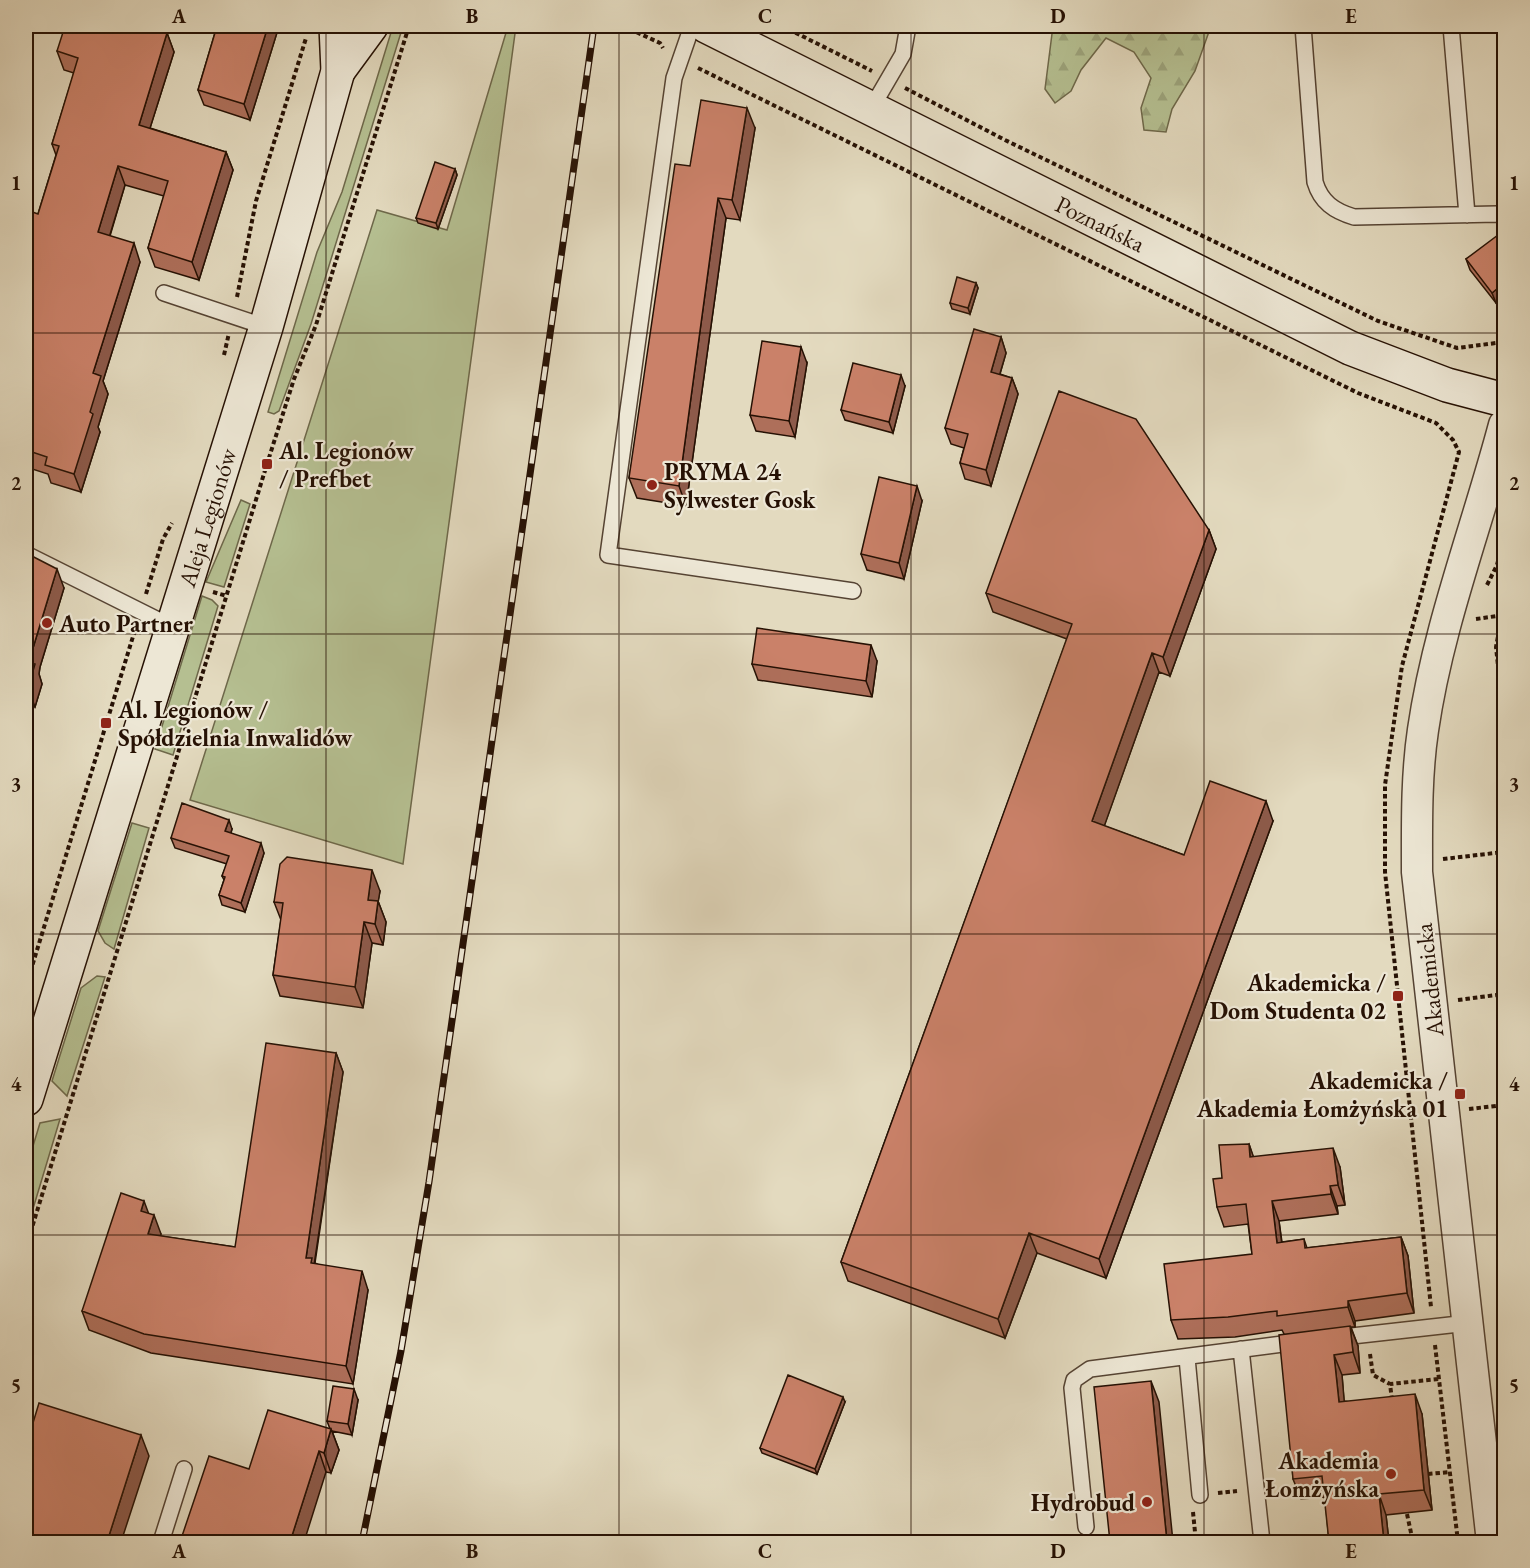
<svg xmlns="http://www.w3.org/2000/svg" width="1530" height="1568" viewBox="0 0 1530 1568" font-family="'EB Garamond',serif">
<defs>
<pattern id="forest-firs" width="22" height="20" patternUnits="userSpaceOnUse" patternTransform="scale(1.5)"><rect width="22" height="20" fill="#b5bf91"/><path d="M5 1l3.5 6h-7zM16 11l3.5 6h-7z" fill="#9ca37b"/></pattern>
</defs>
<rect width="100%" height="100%" fill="#e3dabf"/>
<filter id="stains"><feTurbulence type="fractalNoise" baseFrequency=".00333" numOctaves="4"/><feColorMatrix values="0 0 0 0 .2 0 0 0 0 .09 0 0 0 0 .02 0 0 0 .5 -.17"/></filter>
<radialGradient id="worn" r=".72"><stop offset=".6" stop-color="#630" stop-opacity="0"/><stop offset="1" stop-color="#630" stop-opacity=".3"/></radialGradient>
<path fill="#b5bf91" stroke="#6e684a" stroke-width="1.5" d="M393 26H403L311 324 279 411 274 414 268 412 317 252 342 192Z
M508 26H516L403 864 190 800 377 210 447 230Z
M241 500 250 504 224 587 206 582Z
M202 596 212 600 218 606 173 755 155 749Z
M132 823 149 828 114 949 105 943 98 931Z
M97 976 105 977 67 1096 52 1081 81 988Z
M60 1119 26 1232V1169L40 1123Z"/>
<path fill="url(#forest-firs)" stroke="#6e684a" stroke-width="1.5" d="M1053 26H1211L1195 71 1172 109 1166 132 1144 130 1141 108 1151 78 1134 52 1106 38 1081 70 1071 91 1055 103 1045 89Z"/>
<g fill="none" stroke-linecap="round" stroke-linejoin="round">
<defs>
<path id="service" d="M692 26 674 78 608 555 853 591
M1303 26 1315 182C1321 202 1334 211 1354 217L1497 214 1504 216
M1451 26 1467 215
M871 109 903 54 908 26
M164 293 266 327
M26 554 172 627
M1334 1338 1468 1323
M1241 1349 1262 1542
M1187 1358 1200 1495
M1086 1527 1072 1388 1074 1380 1090 1369 1298 1342
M161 1542 184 1469"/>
<path id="minor" d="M1492 1542 1417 872C1417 826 1416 777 1423 730 1438 626 1477 527 1504 425"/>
<g id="secondary">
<path id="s1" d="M706 26 1350 348 1447 385 1504 400"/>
<path d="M338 71 371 26"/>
<path id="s2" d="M26 1099 266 327 338 71 336 26"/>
</g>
</defs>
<use href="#service" stroke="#554333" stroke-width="18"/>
<use href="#minor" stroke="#554333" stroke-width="33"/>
<use href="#secondary" stroke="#261104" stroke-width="36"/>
<path stroke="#261104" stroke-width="4" stroke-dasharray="4.5 3" stroke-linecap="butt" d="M623 26 660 43 663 48
M782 26 872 71
M698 68 1358 393 1436 423 1453 440 1459 452 1402 666 1385 785V872L1431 1307
M905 88 1005 140 1378 321 1457 348 1504 342
M237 297 256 201 306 38
M224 355 229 333
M1487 585 1497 565 1504 538
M213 592 227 596
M146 594 163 539 172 523
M1502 615 1496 647 1504 722
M1476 619 1504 615
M1443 859 1504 852
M26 986 135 630
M1458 1000 1504 994
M1469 1109 1504 1105
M26 1247 267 464 294 379 316 325 409 26
M1435 1345 1458 1542
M1370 1354 1373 1375 1390 1384
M1392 1400 1390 1384 1439 1379
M1428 1474 1450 1472
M1218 1493 1237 1491
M1193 1512 1196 1542
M1407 1514 1413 1542"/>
<use href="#service" stroke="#ede7d5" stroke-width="15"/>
<use href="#minor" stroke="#ede7d5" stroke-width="30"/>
<use href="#secondary" stroke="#ede7d5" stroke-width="33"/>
<defs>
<path id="rail" d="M362 1542 401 1351 429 1182 594 26"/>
</defs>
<use href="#rail" stroke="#261104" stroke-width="7"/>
<use href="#rail" stroke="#ede7d5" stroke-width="4.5" stroke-dasharray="14" stroke-linecap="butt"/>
</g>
<path fill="#ae6f5a" stroke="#261104" stroke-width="1.5" d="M217 26H279L250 120 204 105 198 90Z
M167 33 174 52 150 128 226 152 233 170 199 280 155 267 148 248 164 196 125 185 110 236 140 262 103 381 108 394 98 427 100 432 81 492 51 483 48 474 26 467V216L38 214 56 155 52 144 74 73 64 70 57 51Z
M755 128 740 220 726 218 686 506 637 498 629 478 690 166Z
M455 169 457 175 438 229 418 223 416 218Z
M1504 243V297L1496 303 1470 270 1466 259Z
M976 283 978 288 970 314 952 309 950 303Z
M1001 337 1006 353 1000 374 1012 378 1018 394 991 486 965 479 960 463 964 448 951 444 945 428Z
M807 363 795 437 756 431 750 415Z
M905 386 893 433 845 420 841 410Z
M922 501 904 579 867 570 861 554Z
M1209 530 1216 549 1170 676 1159 672 1104 826 1184 855 1273 821 1106 1278 1037 1253 1005 1338 848 1281 841 1262 1067 639 993 612 986 593Z
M26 553 64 588 40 667 39 674 42 684 35 707 30 705 26 720Z
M877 661 872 697 758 680 752 664Z
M232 829 231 833 264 853 245 912 222 905 219 895 224 880 222 876 227 864 175 848 171 838Z
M380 891 378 901 386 922 383 945 372 943 363 1008 280 996 273 975 281 920 274 902Z
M336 1053 343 1072 315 1263 368 1290 353 1384 151 1353 89 1330 82 1311 148 1213 161 1234 160 1236 235 1247Z
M1249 1144 1253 1157 1340 1167 1345 1205 1337 1206 1338 1214 1279 1221 1282 1242 1304 1239 1307 1248 1401 1237 1408 1256 1414 1313 1355 1321V1327H1351L1358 1346 1360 1373 1342 1375 1344 1401 1422 1414 1432 1510 1386 1515 1389 1542H1329L1325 1497 1301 1499 1293 1479 1284 1334 1282 1330 1235 1337 1178 1339 1171 1320 1252 1254 1248 1224 1224 1227 1217 1207 1222 1178Z
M358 1400 352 1435 332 1431 339 1450 331 1473 326 1472 249 1469 330 1429 327 1421Z
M845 1402 817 1474 762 1453 760 1448Z"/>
<path fill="#8d5a4a" stroke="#261104" stroke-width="1.5" d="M268 26H279L250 120 244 104Z
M167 33 174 52 145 144 139 125Z
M747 108 755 128 740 220 732 200Z
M226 152 233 170 199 280 192 262Z
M118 166 125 185 105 251 98 232Z
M455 169 457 175 438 229 436 223Z
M718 198 726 218 686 506 679 486Z
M134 243 140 262 103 381 108 394 98 427 100 432 81 492 74 474 90 412 93 373Z
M976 283 978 288 970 314 968 308Z
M1504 283V297L1496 303 1492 293Z
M1001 337 1006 353 996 387 991 372Z
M801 347 807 363 795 437 789 421Z
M901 375 905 386 893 433 889 422Z
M1012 378 1018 394 991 486 986 470Z
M917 486 922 501 904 579 899 563Z
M1209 530 1216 549 1170 676 1163 657Z
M57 569 64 588 40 667 39 674 42 684 35 707 28 688 30 663 33 648Z
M871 645 877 661 872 697 866 681Z
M1152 653 1159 672 1099 841 1092 821Z
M26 693 30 705 26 720Z
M1266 801 1273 821 1106 1278 1099 1259Z
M229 820 232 829 228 841 225 831Z
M261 843 264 853 245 912 241 903Z
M372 870 380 891 375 921 368 900Z
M378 901 386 922 383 945 375 924Z
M364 922 372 943 363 1008 355 987Z
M336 1053 343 1072 314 1265 306 1258Z
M1249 1144 1256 1164 1250 1157Z
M1333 1148 1340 1167 1345 1205 1338 1185Z
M1330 1186 1337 1206 1338 1214 1331 1194Z
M144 1201 151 1220 141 1211Z
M1272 1201 1279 1221 1284 1262 1277 1243Z
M154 1215 161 1234 154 1253 148 1234Z
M1029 1233 1037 1253 1005 1338 998 1319Z
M1401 1237 1408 1256 1414 1313 1407 1293Z
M362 1271 368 1290 353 1384 346 1366Z
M1348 1301 1355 1321V1327L1348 1307Z
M1350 1326 1358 1346 1360 1373 1353 1352Z
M1334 1355 1342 1375 1346 1422 1339 1402Z
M1151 1381 1159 1402 1173 1542H1167Z
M354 1389 358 1400 352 1435 348 1424Z
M1415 1394 1422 1414 1432 1510 1424 1490Z
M843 1397 845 1402 817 1474 815 1469Z
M331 1429 339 1450 331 1473 324 1453Z
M141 1435 149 1456 121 1542H107Z
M319 1451 326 1472 304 1542H290Z
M1379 1494 1386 1515 1389 1542H1384Z"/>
<path fill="#ca8169" stroke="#261104" stroke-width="1.5" d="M65 26H143L167 33 139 125 226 152 192 262 148 248 168 181 118 166 98 232 134 243 93 373 101 376 90 412 93 414 74 474 45 465 47 457 26 450V216L27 210 38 214 59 146 52 144 78 58 57 51Z
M217 26H268L244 104 198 90Z
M701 100 747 108 732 200 718 198 679 486 629 478 675 164 690 166Z
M435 162 455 169 436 223 416 218Z
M1498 235 1504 243V283L1492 293 1466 259Z
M957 277 976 283 968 308 950 303Z
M974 329 1001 337 991 372 1012 378 986 470 960 463 968 434 945 428Z
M762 341 801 347 789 421 750 415Z
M853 363 901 375 889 422 841 410Z
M1059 391 1136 419 1209 530 1163 657 1152 653 1092 821 1184 855 1210 781 1266 801 1099 1259 1029 1233 998 1319 841 1262 1072 624 986 593Z
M879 477 917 486 899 563 861 554Z
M26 553 57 569 33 648 30 663 35 664 28 688 26 687Z
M757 628 871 645 866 681 752 664Z
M182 803 229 820 225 831 261 843 241 903 219 895 225 877 222 876 229 856 171 838Z
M287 857 372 870 368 900 378 901 375 924 364 922 355 987 273 975 283 903 274 902 280 864Z
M266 1043 336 1053 306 1258H312L311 1263 362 1271 346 1366 144 1334 82 1311 121 1193 144 1201 141 1211 154 1215 148 1234 235 1247Z
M1249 1144 1250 1157 1333 1148 1338 1185 1330 1186 1331 1194 1272 1201 1277 1243 1304 1239 1305 1248 1401 1237 1407 1293 1348 1301V1307L1277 1316V1311L1228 1317 1171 1320 1164 1264 1252 1254 1246 1204 1217 1207 1213 1179 1222 1178 1219 1145Z
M1350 1326 1353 1352 1334 1355 1339 1402 1415 1394 1424 1490 1379 1494 1384 1542H1329L1322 1476 1293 1479 1279 1335Z
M788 1375 843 1397 815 1469 760 1448Z
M1151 1381 1167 1542H1110L1094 1387Z
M333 1386 354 1389 348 1424 327 1421Z
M39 1403 141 1435 107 1542H26V1446Z
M268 1410 331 1429 324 1453 319 1451 290 1542H180L209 1456 249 1469Z"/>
<path fill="none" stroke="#261104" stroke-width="1.5" stroke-opacity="0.55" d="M326 26V1542M619 26V1542M911 26V1542M1204 26V1542M26 333H1504M26 634H1504M26 934H1504M26 1235H1504"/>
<g fill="#8f2418" stroke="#ede7d5" stroke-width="2">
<rect x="261" y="458" width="12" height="12" rx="3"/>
<circle cx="652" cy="485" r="6"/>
<circle cx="47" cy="623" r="6"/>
<rect x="100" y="717" width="12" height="12" rx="3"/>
<rect x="1392" y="990" width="12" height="12" rx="3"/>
<rect x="1454" y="1088" width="12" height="12" rx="3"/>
<circle cx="1391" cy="1474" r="6"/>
<circle cx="1147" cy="1502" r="6"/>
</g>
<g text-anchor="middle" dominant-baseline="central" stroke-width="4.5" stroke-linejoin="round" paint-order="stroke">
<g font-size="24" fill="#261104" stroke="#ede7d5">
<text stroke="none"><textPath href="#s1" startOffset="441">Poznańska</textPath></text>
<text stroke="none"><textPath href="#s2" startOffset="609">Aleja Legionów</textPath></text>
<text transform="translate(1429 980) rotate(-96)">Akademicka</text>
</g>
<g font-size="24" font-weight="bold" fill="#261104" stroke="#ede7d5" text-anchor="start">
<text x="279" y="450">Al. Legionów<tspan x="279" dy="28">/ Prefbet</tspan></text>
<text x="664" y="471">PRYMA 24<tspan x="664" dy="28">Sylwester Gosk</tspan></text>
<text x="59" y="623">Auto Partner</text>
<text x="118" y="709">Al. Legionów /<tspan x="118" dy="28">Spółdzielnia Inwalidów</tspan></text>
<text x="1386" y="982" text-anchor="end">Akademicka /<tspan x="1386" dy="28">Dom Studenta 02</tspan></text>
<text x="1448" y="1080" text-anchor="end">Akademicka /<tspan x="1448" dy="28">Akademia Łomżyńska 01</tspan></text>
<text x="1379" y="1460" text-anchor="end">Akademia<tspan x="1379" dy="28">Łomżyńska</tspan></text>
<text x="1135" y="1502" text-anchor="end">Hydrobud</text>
</g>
</g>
<rect width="1530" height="1568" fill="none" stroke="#e3dabf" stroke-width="66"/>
<rect x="33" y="33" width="1464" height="1502" fill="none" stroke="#261104" stroke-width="2"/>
<g font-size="20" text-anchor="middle" font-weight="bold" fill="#261104">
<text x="179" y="23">A</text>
<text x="472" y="23">B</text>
<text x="765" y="23">C</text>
<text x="1058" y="23">D</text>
<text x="1351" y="23">E</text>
<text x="16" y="190">1</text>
<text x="1514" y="190">1</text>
<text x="16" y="490">2</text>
<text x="1514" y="490">2</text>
<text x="16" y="791">3</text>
<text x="1514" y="791">3</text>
<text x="16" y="1091">4</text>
<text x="1514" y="1091">4</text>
<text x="16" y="1392">5</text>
<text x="1514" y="1392">5</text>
<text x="179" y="1558">A</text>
<text x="472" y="1558">B</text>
<text x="765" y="1558">C</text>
<text x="1058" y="1558">D</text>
<text x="1351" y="1558">E</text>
</g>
<rect width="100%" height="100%" filter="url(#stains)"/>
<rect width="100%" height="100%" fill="url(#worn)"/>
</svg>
